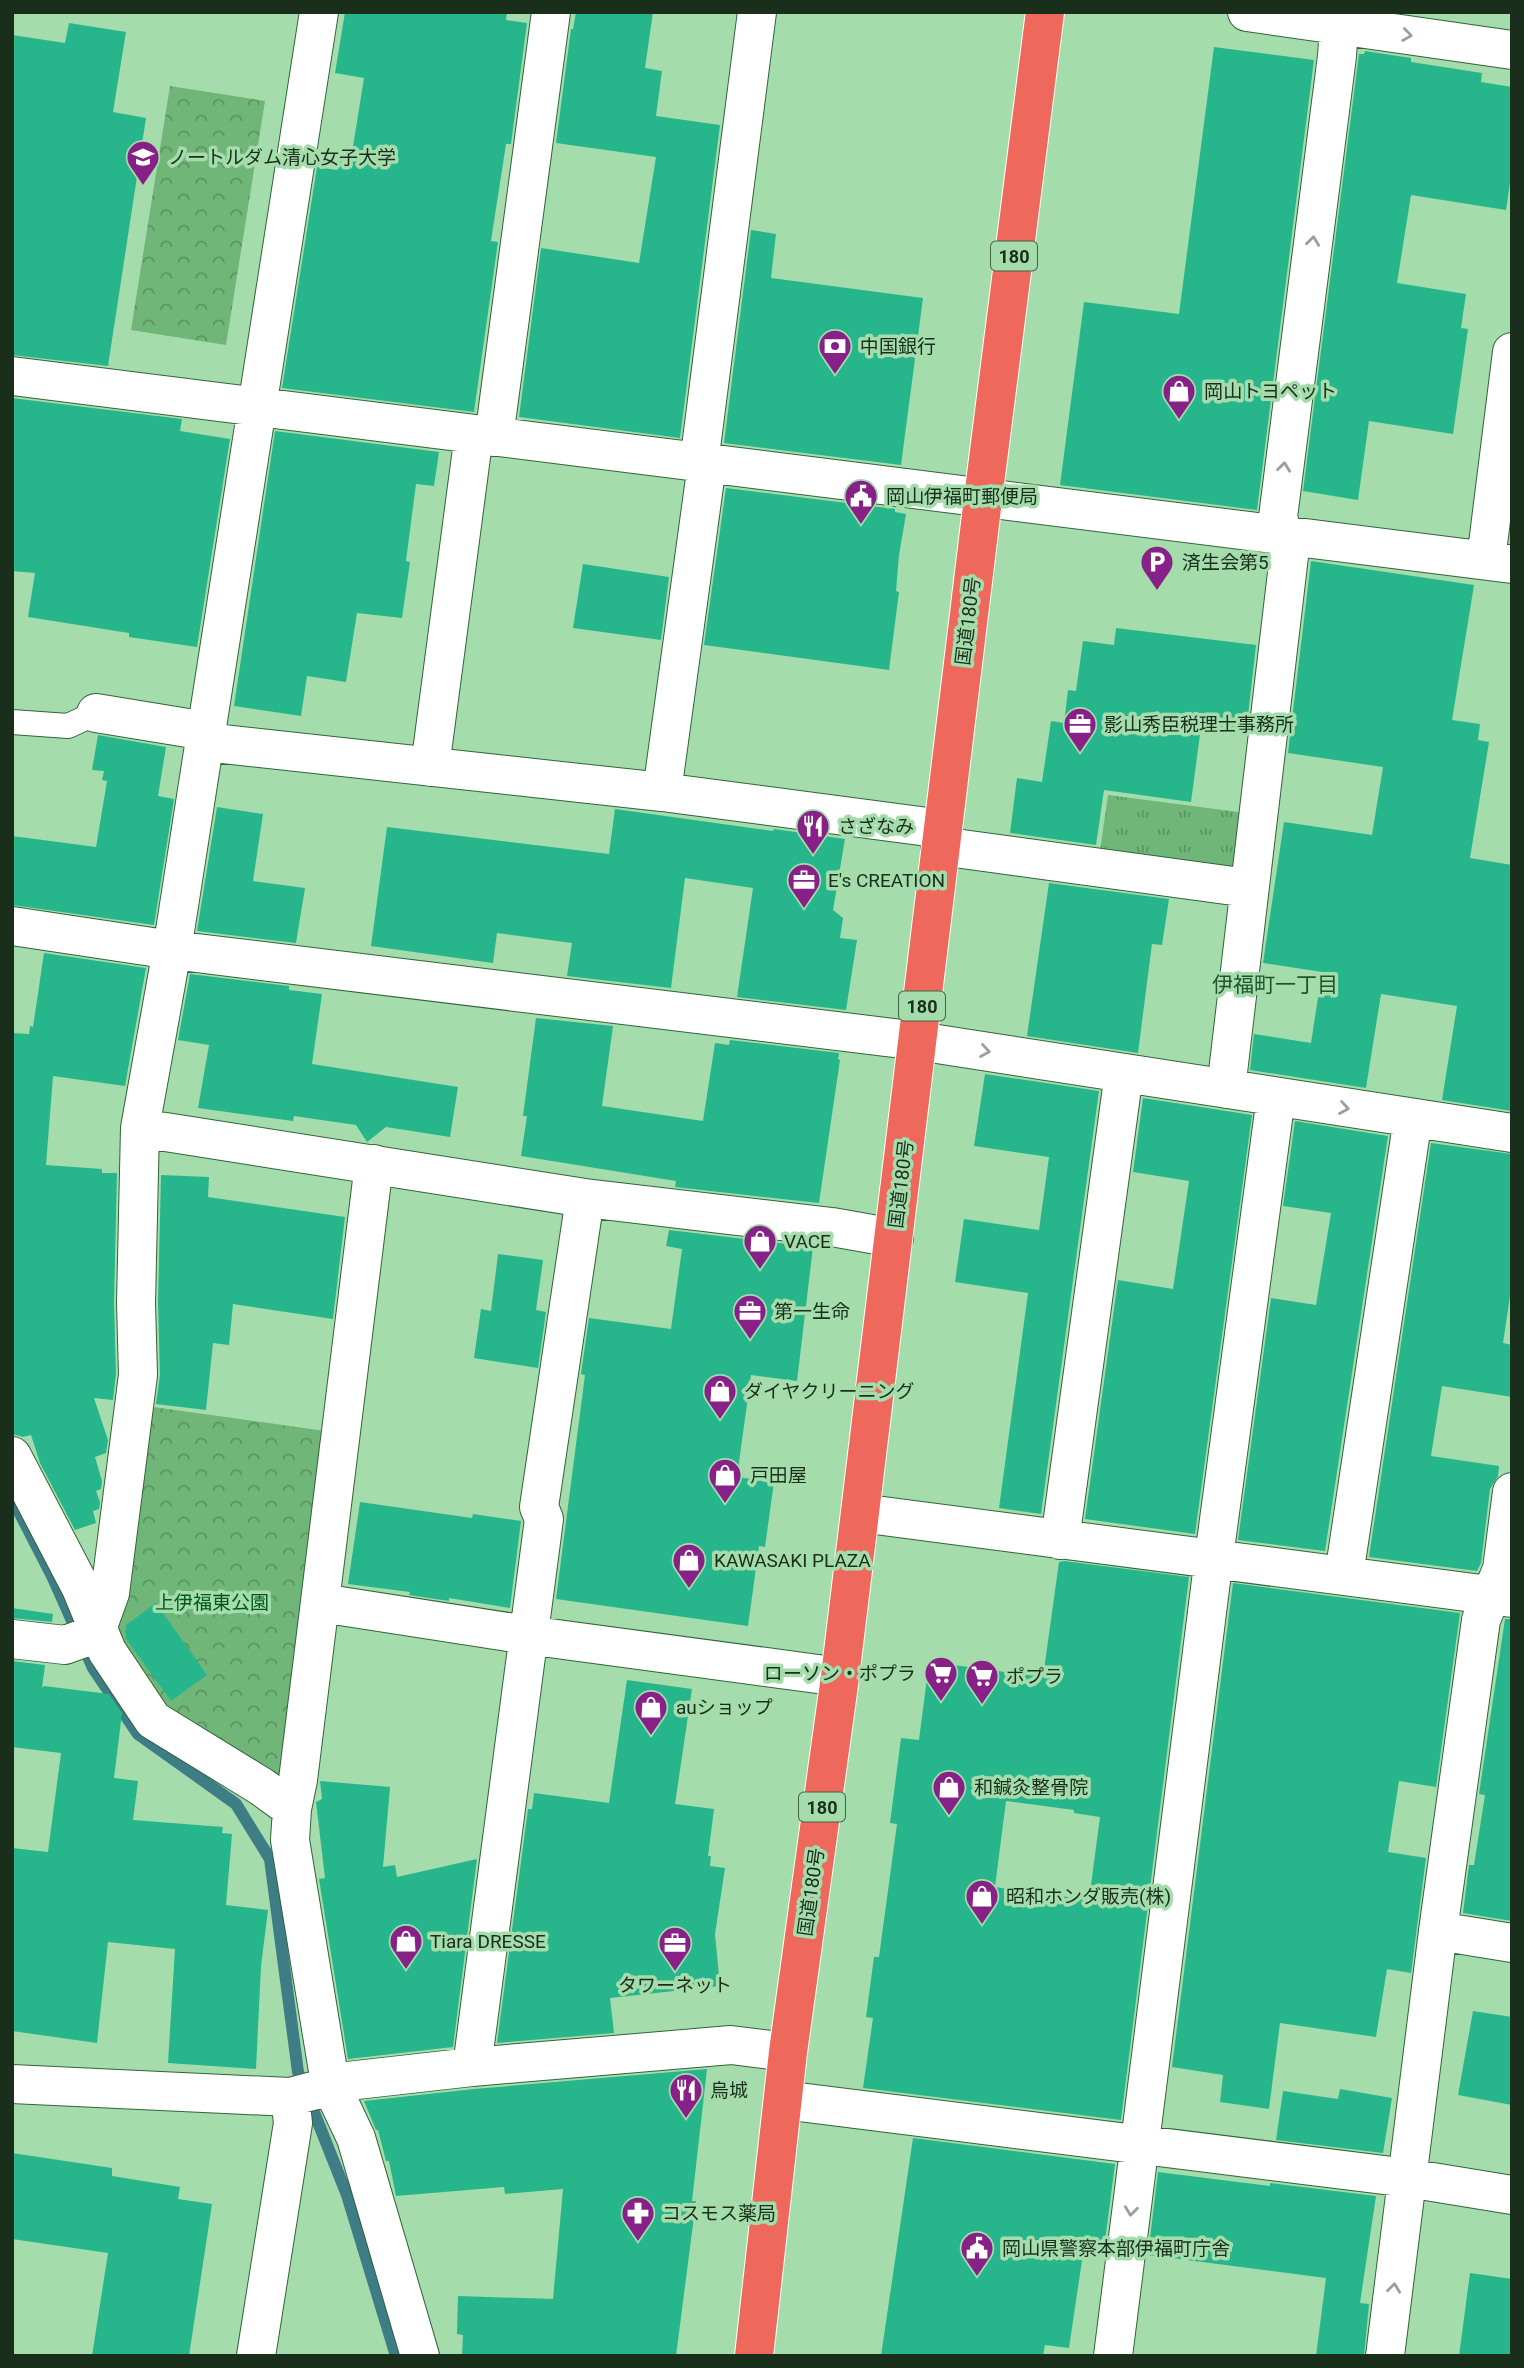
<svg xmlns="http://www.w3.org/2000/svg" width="1524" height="2368" viewBox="0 0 1524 2368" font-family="Roboto,'Noto Sans JP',sans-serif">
<defs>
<pattern id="grass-tufts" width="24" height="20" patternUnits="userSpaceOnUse" patternTransform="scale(1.75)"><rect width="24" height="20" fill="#70b679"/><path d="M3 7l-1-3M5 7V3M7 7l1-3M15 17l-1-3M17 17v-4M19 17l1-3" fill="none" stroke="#5b9462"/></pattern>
<pattern id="park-crowns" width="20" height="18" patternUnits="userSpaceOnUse" patternTransform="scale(1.75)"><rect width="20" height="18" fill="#70b679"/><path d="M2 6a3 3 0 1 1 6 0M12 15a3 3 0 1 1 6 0" fill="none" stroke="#5b9462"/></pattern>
</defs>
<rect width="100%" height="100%" fill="#a5dcab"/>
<path fill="url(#grass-tufts)" d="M1108 795 1246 813 1237 877 1099 858Z"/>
<path fill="url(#park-crowns)" d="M170 86 265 101 226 345 131 330Z
M146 1406 325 1431 283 1773 275 1778 165 1716 108 1633Z"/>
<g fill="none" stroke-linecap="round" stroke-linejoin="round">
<path stroke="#3e7d86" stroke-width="12" d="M12 1498 53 1578 93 1668 138 1734 236 1804 270 1859 298 2072 347 2195 396 2356"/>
</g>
<path fill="#27b68c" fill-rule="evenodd" d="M345 12H507L506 20 527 23 511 144H506L491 241 498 242 474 412 282 388 317 167 337 170 339 157 351 159 364 78 335 73Z
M576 12H653L645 68 662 71 656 116 720 125 680 438 519 417 541 248 639 263 656 157 556 143 571 29H573Z
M69 23 126 32 113 112 146 118 108 366 12 355V35L65 43Z
M1214 47 1314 60 1257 510 1060 485 1084 302 1179 314Z
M1365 51 1411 58V62L1482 73 1481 82 1512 87V169L1506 210 1411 195 1397 283 1466 294 1461 328 1468 329 1453 434 1369 421 1358 500 1303 491 1359 54H1364Z
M751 230 776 234 771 278 923 298 901 465 724 443Z
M12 398 182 419 180 431 230 439 197 647 129 637V633L28 617 35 573 12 571Z
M275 431 439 452 434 486 416 484 406 561 410 562 402 618 357 613 346 682 307 676 301 716 234 706Z
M726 488 895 509V512L906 514 899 555 896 591 899 592 889 670 704 645Z
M1311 561 1474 585 1452 720 1480 724 1478 740 1489 742 1470 858 1512 865V1111L1442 1100 1457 1006 1381 994 1366 1088 1250 1070 1254 1034 1311 1043 1322 972 1263 963 1284 822 1372 835 1383 767 1288 753Z
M583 564 669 577 661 640 573 628Z
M1116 628 1256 645 1246 733 1201 727 1191 802 1104 790 1096 845 1010 833 1017 778 1042 782 1051 721 1064 723 1068 690 1076 691 1083 641 1114 645Z
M98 735 166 747 158 796 174 799 154 925 12 905V836L96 847 107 781 102 780 104 771 92 770Z
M217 807 263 814 253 881 305 888 296 943 197 931Z
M615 809 773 831 774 829 845 839 833 910 843 918 840 938 857 940 846 1010 737 997 753 888 685 878 671 988 567 976 572 943 497 933 493 963 371 946 387 827 609 854Z
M1049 883 1169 899 1162 945 1152 944 1138 1053 1027 1036Z
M44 953 146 968 125 1086 53 1076 46 1165 102 1169V1173H117L114 1303 116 1374 113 1400 94 1398 108 1440 106 1453 95 1457 102 1481 101 1489 96 1491 100 1502 99 1509 93 1511 96 1523 75 1530 40 1463 31 1435 23 1437 12 1434V1033L29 1034 30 1026 33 1027Z
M190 974 289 986V990L322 994 312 1064 458 1087 450 1137 386 1127 367 1142 356 1125 294 1116 293 1121 198 1108 209 1045 178 1040Z
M536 1018 613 1026 602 1106 703 1121 715 1043 729 1045 730 1040 839 1053 838 1059 840 1060 819 1203 675 1187 676 1181 521 1156 527 1116H523Z
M985 1074 1099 1091 1041 1514 999 1508 1028 1293 955 1282 964 1219 1039 1230 1049 1157 974 1146Z
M1143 1098 1252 1115 1195 1534 1085 1519 1118 1280 1173 1289 1189 1181 1133 1172Z
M1295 1121 1388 1136 1325 1551 1238 1540 1271 1298 1316 1305 1331 1213 1283 1206Z
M1431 1143 1512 1154V1283L1503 1343 1512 1345V1397L1442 1386 1431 1456 1499 1466 1498 1476 1490 1489 1481 1563 1477 1571 1369 1557Z
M161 1175 209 1177 208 1197 345 1217 333 1319 233 1304 229 1345 213 1343 206 1410 156 1404 160 1375 158 1303Z
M669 1230 813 1247 797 1381 751 1375 737 1477 774 1482 765 1547 759 1546 748 1626 556 1599 585 1375 581 1374 589 1318 671 1329 682 1249 666 1246Z
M498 1254 543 1260 536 1310 546 1312 538 1368 474 1358 481 1309 491 1311Z
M360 1502 472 1518 473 1514 521 1521 510 1608 449 1598V1601L409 1595 410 1592 348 1584Z
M1064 1561 1189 1577 1121 2120 863 2088 873 2018 866 2017 874 1957H879L897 1824 890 1823 901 1738 919 1740 927 1678 946 1664 1043 1677 1059 1562ZM1006 1801 1074 1810V1813L1100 1817 1089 1900 995 1887Z
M1233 1583 1460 1613 1436 1787 1399 1781 1388 1852 1426 1858 1411 1973 1387 1969 1376 2037 1280 2023 1269 2109 1220 2102 1223 2075 1172 2067Z
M156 1603 207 1675 171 1701 126 1639V1625Z
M12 1608 53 1614 52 1622 12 1618Z
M1505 1619H1512V1921L1463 1913 1469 1865H1474L1485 1795 1479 1794Z
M12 1661 45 1665 42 1688 44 1686 109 1694 122 1713 114 1778 138 1781 133 1820 223 1827 222 1833 232 1834 226 1905 268 1910 261 1966 256 2069 168 2063 175 1949 108 1942 97 2043 12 2031V1848L48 1852 61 1753 12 1747Z
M627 1680 692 1689 675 1804 714 1809 708 1856H711L710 1866 725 1868 715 1934 720 1986 610 1998 614 2033 497 2043 528 1809H532L534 1793 609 1803Z
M320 1781 390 1787 383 1867 395 1865 397 1877 477 1859 453 2047 348 2059 319 1879 325 1878 316 1802 322 1799Z
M1473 2011 1512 2017V2105L1458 2095Z
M707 2069 692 2201H696L676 2356H462L463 2335 457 2334 458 2296 553 2299 563 2189 505 2194 504 2187 396 2196 389 2161H386L378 2130H376L364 2101 474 2089Z
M1340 2089 1392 2098 1383 2153 1276 2140 1283 2091 1338 2099Z
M913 2138 1115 2164 1104 2249 1084 2247 1069 2348 1045 2345 1043 2356H881Z
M12 2153 112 2168V2176L180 2187 178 2199 212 2204 189 2356H92L108 2253 12 2239Z
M1158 2172 1270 2186V2183L1376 2196 1360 2303 1369 2304 1364 2356H1316L1326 2278 1148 2255Z
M1470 2273 1512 2279V2356H1459Z"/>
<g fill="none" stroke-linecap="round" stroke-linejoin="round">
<defs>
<path id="lane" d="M12 722 68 726 96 713"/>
<path id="street" d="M1247 12 1512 50
M12 376 1512 564
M494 437 551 12
M699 463 757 12
M1486 560 1512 352
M96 713 206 731
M204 742 662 792 943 829
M430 767 474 434
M662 792 707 464
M940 846 1248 888
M12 926 172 950 918 1041 1512 1133
M1226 1089 1289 556 1278 517 1337 56 1340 12
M140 1128 585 1198 832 1227 894 1238
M12 1456 81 1588 107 1651 153 1720 262 1787 292 1809 290 1840 330 2083 356 2138 420 2356
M860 1513C1078 1540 1295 1569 1512 1598
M1060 1540 1124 1073
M1344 1575 1413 1118
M321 1603 527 1635 840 1677
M12 1639 65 1645 87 1637 97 1629 110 1593 138 1375 136 1303 140 1128 172 950 319 12
M292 1809 298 1780 374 1164
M1438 1931 1512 1943
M472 2067 544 1519 539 1507 585 1198
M12 2084 290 2097 320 2089 330 2083 472 2067 731 2045 788 2052
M783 2100 1408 2178 1512 2195
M256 2356 293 2123 290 2097
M1113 2356 1214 1557 1276 1097
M1385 2356 1438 1931 1481 1620 1502 1569 1512 1492"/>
<path id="highway" d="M754 2356 788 2052 840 1677 983 499 1045 12"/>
</defs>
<use href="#lane" stroke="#316439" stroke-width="26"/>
<use href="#street" stroke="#316439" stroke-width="40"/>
<use href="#highway" stroke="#fff" stroke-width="40"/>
<use href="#lane" stroke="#fff" stroke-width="24"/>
<use href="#street" stroke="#fff" stroke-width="38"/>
<use href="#highway" stroke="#ee685b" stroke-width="38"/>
</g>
<defs><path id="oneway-chevron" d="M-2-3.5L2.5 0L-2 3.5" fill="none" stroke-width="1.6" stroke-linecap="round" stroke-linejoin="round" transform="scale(1.75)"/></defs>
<g stroke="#98a199">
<use href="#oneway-chevron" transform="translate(1407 35) rotate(8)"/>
<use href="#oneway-chevron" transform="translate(1313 241) rotate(-83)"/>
<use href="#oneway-chevron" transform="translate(1284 467) rotate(-83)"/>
<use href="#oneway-chevron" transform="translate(985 1051) rotate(9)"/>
<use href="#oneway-chevron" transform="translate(1344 1108) rotate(9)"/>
<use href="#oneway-chevron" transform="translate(1131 2211) rotate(97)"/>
<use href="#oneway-chevron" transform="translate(1394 2288) rotate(-83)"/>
</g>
<defs>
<symbol id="university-pin" viewBox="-11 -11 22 30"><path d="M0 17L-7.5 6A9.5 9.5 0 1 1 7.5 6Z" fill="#872188" stroke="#a5dcab"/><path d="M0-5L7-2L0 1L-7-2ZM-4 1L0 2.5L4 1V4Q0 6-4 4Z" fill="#fff"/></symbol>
<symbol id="bank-pin" viewBox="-11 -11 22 30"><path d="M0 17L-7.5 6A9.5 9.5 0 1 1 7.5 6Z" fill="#872188" stroke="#a5dcab"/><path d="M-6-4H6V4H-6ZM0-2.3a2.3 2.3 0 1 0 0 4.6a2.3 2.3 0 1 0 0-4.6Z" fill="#fff"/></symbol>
<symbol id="shop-pin" viewBox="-11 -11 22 30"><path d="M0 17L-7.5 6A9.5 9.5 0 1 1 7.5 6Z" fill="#872188" stroke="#a5dcab"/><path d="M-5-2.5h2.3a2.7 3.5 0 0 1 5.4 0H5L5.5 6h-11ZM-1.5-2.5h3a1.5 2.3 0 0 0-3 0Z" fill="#fff"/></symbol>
<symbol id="civic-pin" viewBox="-11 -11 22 30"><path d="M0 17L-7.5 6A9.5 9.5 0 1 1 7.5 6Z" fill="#872188" stroke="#a5dcab"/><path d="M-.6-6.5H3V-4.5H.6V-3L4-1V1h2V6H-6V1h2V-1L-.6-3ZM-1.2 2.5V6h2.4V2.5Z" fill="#fff"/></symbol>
<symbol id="parking-pin" viewBox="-11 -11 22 30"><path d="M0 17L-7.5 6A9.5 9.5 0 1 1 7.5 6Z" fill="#872188" stroke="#a5dcab"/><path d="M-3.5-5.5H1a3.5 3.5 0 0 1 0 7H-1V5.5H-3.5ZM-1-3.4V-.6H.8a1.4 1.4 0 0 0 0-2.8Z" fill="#fff"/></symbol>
<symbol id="office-pin" viewBox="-11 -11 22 30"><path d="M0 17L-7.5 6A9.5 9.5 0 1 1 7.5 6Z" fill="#872188" stroke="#a5dcab"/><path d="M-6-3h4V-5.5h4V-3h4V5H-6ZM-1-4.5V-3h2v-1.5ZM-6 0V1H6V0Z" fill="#fff"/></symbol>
<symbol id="restaurant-pin" viewBox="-11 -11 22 30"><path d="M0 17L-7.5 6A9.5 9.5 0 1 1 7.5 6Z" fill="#872188" stroke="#a5dcab"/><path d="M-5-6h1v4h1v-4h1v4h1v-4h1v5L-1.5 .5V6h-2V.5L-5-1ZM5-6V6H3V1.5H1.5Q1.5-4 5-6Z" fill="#fff"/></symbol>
<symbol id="supermarket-pin" viewBox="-11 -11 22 30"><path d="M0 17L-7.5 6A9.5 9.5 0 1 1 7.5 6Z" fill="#872188" stroke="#a5dcab"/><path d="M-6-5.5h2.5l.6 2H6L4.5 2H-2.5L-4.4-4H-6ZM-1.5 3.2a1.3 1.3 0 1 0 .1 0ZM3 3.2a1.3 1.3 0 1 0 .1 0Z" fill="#fff"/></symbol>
<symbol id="pharmacy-pin" viewBox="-11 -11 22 30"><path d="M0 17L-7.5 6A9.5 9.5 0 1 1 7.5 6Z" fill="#872188" stroke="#a5dcab"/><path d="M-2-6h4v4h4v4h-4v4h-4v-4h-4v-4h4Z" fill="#fff"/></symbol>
</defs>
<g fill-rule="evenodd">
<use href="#university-pin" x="124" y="138" width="38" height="52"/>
<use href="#bank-pin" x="816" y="327" width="38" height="52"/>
<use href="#shop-pin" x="1160" y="372" width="38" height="52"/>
<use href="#civic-pin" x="842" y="477" width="38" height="52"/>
<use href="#parking-pin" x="1138" y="543" width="38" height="52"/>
<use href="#office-pin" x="1061" y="705" width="38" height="52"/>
<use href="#restaurant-pin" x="794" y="807" width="38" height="52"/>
<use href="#office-pin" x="785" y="861" width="38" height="52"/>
<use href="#shop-pin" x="741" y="1222" width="38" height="52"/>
<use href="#office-pin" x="731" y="1292" width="38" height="52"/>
<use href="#shop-pin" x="701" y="1372" width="38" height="52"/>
<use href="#shop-pin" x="706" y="1456" width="38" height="52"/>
<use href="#shop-pin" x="670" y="1541" width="38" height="52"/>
<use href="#supermarket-pin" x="922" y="1654" width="38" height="52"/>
<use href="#supermarket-pin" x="963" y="1657" width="38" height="52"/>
<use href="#shop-pin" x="632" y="1688" width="38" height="52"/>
<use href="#shop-pin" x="930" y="1768" width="38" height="52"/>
<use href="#shop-pin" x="963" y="1877" width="38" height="52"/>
<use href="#shop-pin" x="387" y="1922" width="38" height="52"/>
<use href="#office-pin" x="656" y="1924" width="38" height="52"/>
<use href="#restaurant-pin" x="667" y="2071" width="38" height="52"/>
<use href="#pharmacy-pin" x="619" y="2194" width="38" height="52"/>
<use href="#civic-pin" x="958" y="2229" width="38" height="52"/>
</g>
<g text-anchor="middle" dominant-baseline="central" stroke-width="7" stroke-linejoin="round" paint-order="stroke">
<g fill="#a5dcab" stroke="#436347" stroke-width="2">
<rect x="991" y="241.5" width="46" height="29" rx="5"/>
<rect x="899" y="991.5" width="46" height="29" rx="5"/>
<rect x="799" y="1792.5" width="46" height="29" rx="5"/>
</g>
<g font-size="18" font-weight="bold" fill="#192f1c">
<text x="1014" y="256">180</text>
<text x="922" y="1006">180</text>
<text x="822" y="1807">180</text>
</g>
<g font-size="19" fill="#192f1c" stroke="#a5dcab" text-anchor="start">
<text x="168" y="157">ノートルダム清心女子大学</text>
<text x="860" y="346">中国銀行</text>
<text x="1204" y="391">岡山トヨペット</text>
<text x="886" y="496">岡山伊福町郵便局</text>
<text x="1182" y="562">済生会第5</text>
<text x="1104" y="724">影山秀臣税理士事務所</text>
<text x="838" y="826">さざなみ</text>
<text x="828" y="880">E's CREATION</text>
<text x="784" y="1241">VACE</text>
<text x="774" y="1311">第一生命</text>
<text x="744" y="1391">ダイヤクリーニング</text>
<text x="750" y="1475">戸田屋</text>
<text x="714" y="1560">KAWASAKI PLAZA</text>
<text x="916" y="1673" text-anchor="end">ローソン・ポプラ</text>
<text x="1006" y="1676">ポプラ</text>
<text x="676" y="1707">auショップ</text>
<text x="974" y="1787">和鍼灸整骨院</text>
<text x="1006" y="1896">昭和ホンダ販売(株)</text>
<text x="430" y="1941">Tiara DRESSE</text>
<text x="675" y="1985" text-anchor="middle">タワーネット</text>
<text x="710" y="2090">烏城</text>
<text x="662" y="2213">コスモス薬局</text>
<text x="1002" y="2248">岡山県警察本部伊福町庁舎</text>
</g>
<g font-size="19" fill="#192f1c" stroke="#a5dcab">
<text transform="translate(968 621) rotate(-83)">国道180号</text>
<text transform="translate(901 1184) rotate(-83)">国道180号</text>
<text transform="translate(811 1892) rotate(-82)">国道180号</text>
</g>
<g font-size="19" fill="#01581e" stroke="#a5dcab">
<text x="212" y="1602">上伊福東公園</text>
</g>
<g font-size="21" fill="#20542a" stroke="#a5dcab">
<text x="1275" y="985">伊福町一丁目</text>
</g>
</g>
<rect width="1524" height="2368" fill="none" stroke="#192f1c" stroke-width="28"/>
</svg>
